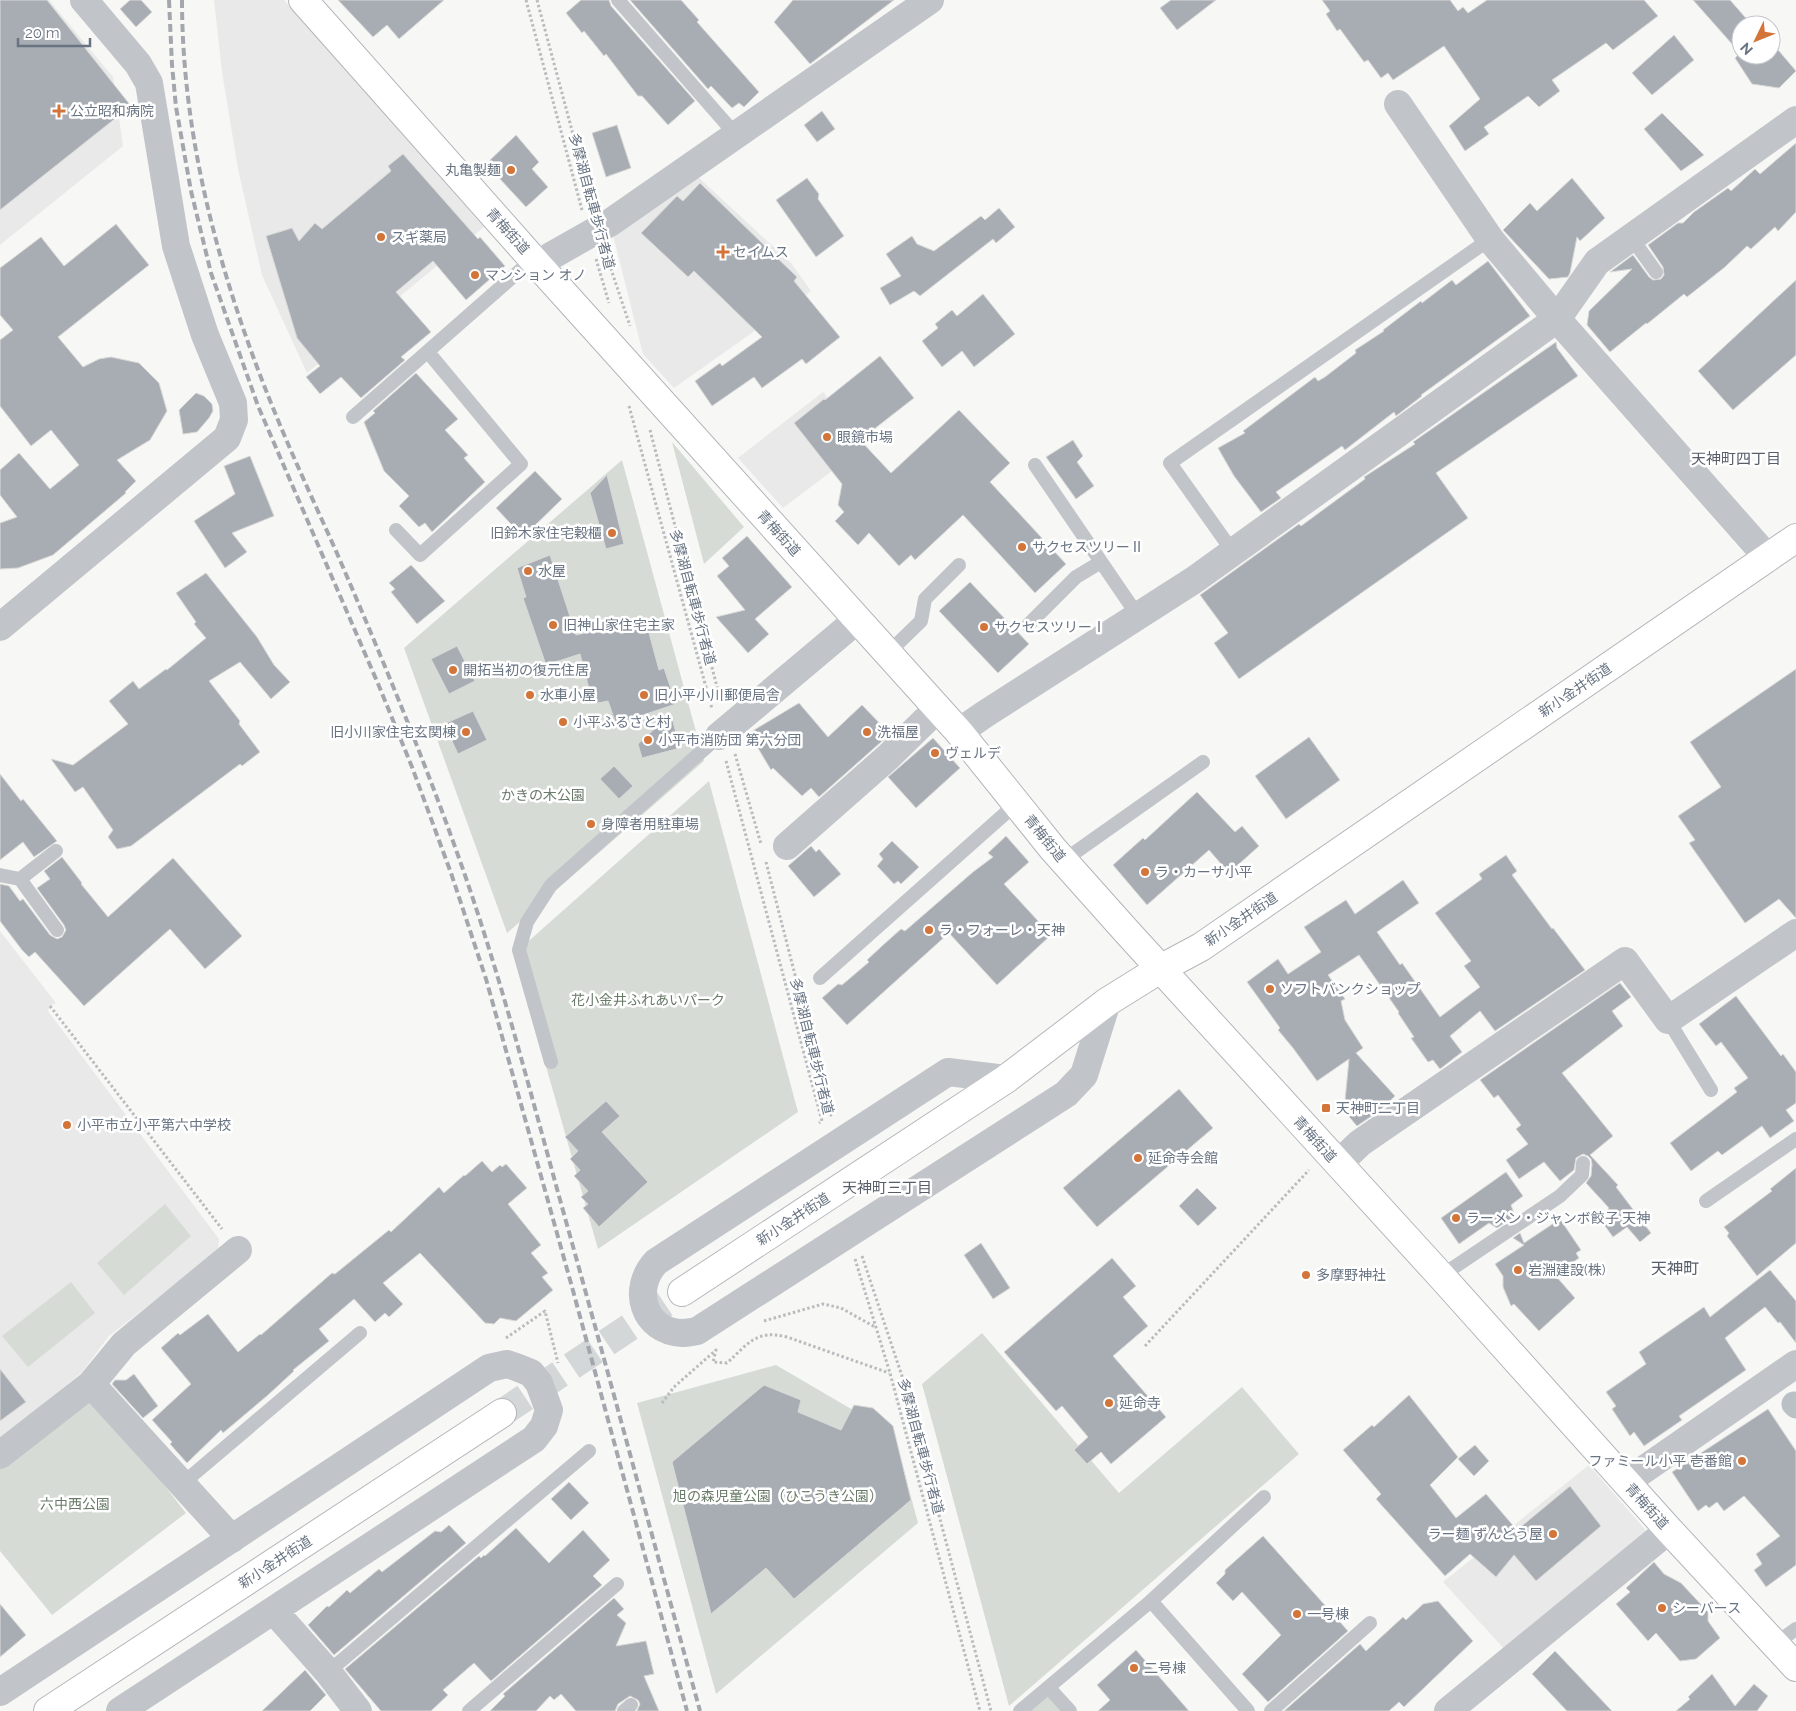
<svg xmlns="http://www.w3.org/2000/svg" width="1796" height="1711" viewBox="0 0 1796 1711" font-family="Raleway,'Noto Sans JP',sans-serif">
<rect width="100%" height="100%" fill="#f7f8f5"/>
<path fill="#e8e9e8" d="M0 0H49L113 77 123 146 0 245Z
M214 0H284L484 227 307 373 262 275 238 169 222 72Z
M696 175 791 263 811 291 674 388 643 354 613 235Z
M823 392 865 446 783 508 738 458Z
M0 931 56 1003 50 1006 48 1011 219 1239 218 1251 109 1336 82 1372 0 1439Z
M1589 1465 1648 1533 1507 1652 1443 1582Z"/>
<path fill="#d6dcd5" d="M672 442 744 527 704 564Z
M622 460 704 761 507 933 404 648Z
M709 781 798 1112 598 1249 514 954Z
M165 1204 191 1236 124 1295 97 1263Z
M71 1282 95 1313 28 1367 2 1336Z
M982 1333 1119 1493 1242 1387 1299 1454 1009 1706 922 1384Z
M776 1365 894 1434 918 1523 716 1694 637 1403Z
M93 1394 186 1513 52 1615 0 1551V1468Z
M1049 1688 1070 1711H1020Z"/>
<g fill="none" stroke-linecap="round" stroke-linejoin="round">
<path stroke="#b9c1c7" stroke-width="25" d="M1794 1404 1796 1406"/>
</g>
<path fill="#a8adb4" stroke="#d9d9d7" d="M0 0H47L131 106 0 210Z
M130 0H141L152 12 136 27 120 9Z
M338 0H444L399 39 387 25 373 37Z
M581 0H609L611 6 695 101 668 125 642 96H638L606 54 604 56 584 31 582 33 566 13Z
M630 0H681L699 20 697 22 759 92 744 107 739 103 732 108 711 86 708 89Z
M793 0H894L810 64 774 22Z
M1171 0H1216L1177 30 1160 8Z
M1322 0H1450L1458 11 1463 7 1468 13 1487 0H1644L1658 16 1613 50 1606 43 1552 80 1560 91 1539 107 1528 96 1484 127 1489 134 1465 151 1449 126 1480 99 1444 46 1393 80 1388 73 1381 78 1368 60 1364 62 1340 29 1337 31 1326 14 1330 11Z
M1693 0H1730L1752 25H1741V55H1771V46L1773 44 1796 71 1779 88 1752 84 1735 58 1740 53Z
M1674 35 1694 60 1652 95 1632 73Z
M822 111 835 129 817 142 804 125Z
M1662 113 1704 155 1681 171 1644 129Z
M617 125 631 168 606 177 592 133Z
M516 135 539 162 532 169 548 187 526 207 486 164Z
M1796 143V212L1778 231 1775 227 1751 249 1747 246 1725 267 1687 297 1684 294 1647 324 1646 323 1610 352 1587 325 1589 311 1632 269 1610 272 1633 255 1649 277 1653 280 1661 279 1664 275 1663 267 1648 245 1678 223H1683L1694 212 1728 188 1731 191 1755 169 1760 174Z
M403 154 478 239 480 237 505 266 466 300 433 261 396 292 431 332 401 357 405 360 361 398 341 377 320 394 306 377 320 366 297 338 266 236 292 228 299 241 315 223 322 229 391 171 388 166Z
M807 178 819 194 818 199 844 236 816 257 776 200Z
M1572 178 1605 218 1580 241 1577 237 1570 273 1568 277 1549 279 1503 230 1530 203 1537 211Z
M700 183 797 277 794 281 840 337 806 364 802 359 762 388 754 377 712 406 695 381 720 363 722 366 762 337 694 271 688 277 641 233 677 196 683 201Z
M999 208 1015 227 996 243 993 239 920 296 914 291 890 305 880 288 901 276 886 254 912 236 917 244 934 251 981 216 985 220Z
M116 224 149 265 58 337 83 367 99 359 111 357 139 363 159 383 167 411 150 440 117 460 136 481 125 492 126 493 53 555 18 568 0 569V523L17 517 0 495V470L19 453 50 489 79 465 51 430 31 446 0 406V340L13 330 0 315V268L41 237 64 266Z
M1488 261 1530 316 1421 395 1422 396 1396 416 1394 412 1345 450 1342 446 1276 492 1281 498 1261 512 1234 476 1218 448 1245 433 1243 431 1315 377 1318 381 1325 377 1356 353 1355 350 1384 331 1383 330 1421 301 1422 303 1452 280 1456 285Z
M1796 280V355L1733 410 1698 371Z
M983 294 1015 334 974 367 962 351 942 367 922 341 938 328 935 324 952 310 957 316Z
M1556 342 1557 348 1578 376 1436 473 1468 518 1239 679 1214 643 1228 633 1200 595 1299 524 1301 526 1365 479 1364 477 1415 444 1413 442Z
M880 356 914 398 860 440 891 473 959 410 1010 463 990 482 1066 564 1035 593 963 515 915 560 911 555 899 566 869 533 858 545 835 521 844 512 838 505 842 484 794 423 824 399 825 400Z
M416 373 458 419 445 430 468 455 464 458 485 482 432 532 425 523 419 527 399 506 409 496 384 471 364 422 375 413 373 411Z
M196 393 204 396 212 404 213 411 209 418 197 432 183 434 179 410Z
M1073 440 1083 456 1077 462 1094 486 1076 499 1046 457Z
M250 456 274 516 232 533 247 552 225 568 194 521 235 494 224 466Z
M535 471 562 499 523 537 496 508Z
M607 475 624 544 606 549 590 493Z
M747 536 792 587 755 619 769 634 748 653 716 617 745 610 717 576 729 566 722 558Z
M550 555 576 635 645 618 659 670 664 668 676 704 616 724 608 701 593 704 580 654 546 665 523 598 526 597 517 568Z
M411 565 445 601 417 624 391 592 395 589 389 583Z
M206 573 257 637 274 665 290 682 271 699 240 662 209 681 240 721 239 724 260 752 242 766 240 764 131 846 117 849 108 837 113 830 83 787 75 792 51 759 73 765 128 724 109 701 133 681 139 689 166 669 167 670 206 638 194 624 196 622 176 593Z
M970 582 1029 644 998 673 939 611Z
M457 646 475 681 449 694 431 659Z
M1796 669V918L1779 899 1745 923 1689 843 1695 840 1678 816 1721 787 1690 742Z
M799 703 828 737 862 705 890 734 819 797 811 788 802 796 773 768 771 770 749 733Z
M473 711 487 740 458 754 444 724Z
M671 714 680 748 642 758 638 744Z
M1309 737 1340 780 1286 819 1255 776Z
M933 738 960 768 916 808 888 777Z
M614 766 633 786 619 799 600 779Z
M0 774 21 801 23 799 57 841 34 857 23 842 0 860Z
M1197 792 1235 832 1242 826 1259 846 1229 873 1209 850 1147 905 1113 865 1143 838 1145 840Z
M1006 836 1029 862 1004 884 1051 935 997 985 949 933 847 1025 822 998 838 984 842 985 869 962 867 960 882 946 901 929 905 931 973 872 993 857 988 853Z
M892 841 919 867 901 884 898 881 894 884 877 866 883 859 879 854Z
M811 846 816 852 819 849 841 874 814 897 788 866Z
M1506 855 1517 871 1512 875 1552 929 1553 928 1585 970 1495 1031 1480 1011 1450 1036 1462 1052 1440 1069 1433 1060 1428 1062 1411 1038 1414 1037 1398 1013 1399 1012 1359 955 1328 975 1345 999 1341 1001 1345 1020 1363 1048 1356 1053 1395 1096 1379 1111 1357 1126 1344 1111 1349 1059 1317 1081 1293 1048 1278 1030 1280 1028 1247 982 1278 959 1288 974 1321 952 1304 927 1346 900 1355 914 1403 880 1419 903 1377 932 1400 965 1402 963 1440 1017 1480 987 1464 966 1471 961 1435 913 1482 879 1479 874Z
M62 857 82 883 81 884 108 917 173 858 242 936 205 969 170 929 84 1006 35 952 29 957 22 950 0 921V884L9 886 20 901 23 899 50 935 57 939 62 937 66 930 64 925 37 888 50 879 44 871Z
M1620 983 1631 997 1612 1011 1623 1026 1562 1073 1613 1136 1590 1155 1618 1185 1616 1187 1651 1233 1640 1242 1627 1227 1613 1237 1600 1219 1609 1208 1586 1183 1591 1176 1592 1164 1591 1159 1588 1156 1583 1154 1576 1158 1574 1170 1560 1181 1544 1162 1519 1179 1506 1160 1528 1144 1516 1129 1521 1125 1498 1095 1494 1098 1480 1080Z
M1736 996 1781 1056 1783 1054 1796 1072V1103L1786 1110 1794 1121 1770 1138 1762 1126 1722 1155 1718 1151 1691 1171 1670 1143 1737 1092 1734 1088 1748 1078 1721 1042 1716 1046 1699 1024Z
M1179 1089 1213 1128 1097 1227 1063 1188Z
M606 1101 620 1116 602 1132 648 1182 599 1227 583 1208 588 1204 581 1197 588 1191 574 1176 580 1170 570 1159 578 1151 565 1137Z
M482 1161 492 1172 500 1165 502 1167 506 1164 527 1188 508 1204 541 1245 531 1253 548 1273 542 1277 553 1290 516 1321 500 1318 494 1324 485 1323 420 1253 383 1283 403 1304 389 1317 385 1313 375 1322 354 1299 319 1329 329 1341 293 1370 294 1371 268 1395 223 1433 221 1430 187 1463 170 1444 172 1442 152 1420 191 1384 161 1348 178 1333 180 1335 208 1314 238 1352 260 1334 261 1335 332 1273 335 1274 389 1230 391 1232 439 1187 444 1193 464 1175 465 1176Z
M1796 1168V1243L1757 1276 1727 1236 1729 1233 1724 1227 1772 1191 1770 1189Z
M1506 1172 1523 1196 1511 1205 1515 1216 1497 1228 1489 1223 1459 1244 1441 1218Z
M1197 1188 1217 1208 1198 1226 1179 1206Z
M1560 1219 1581 1250 1576 1253 1579 1258 1555 1275 1575 1298 1539 1331 1514 1304 1511 1306 1503 1287V1276L1495 1264 1524 1245 1513 1238 1520 1233 1524 1243Z
M981 1243 1010 1288 993 1299 964 1255Z
M1112 1258 1136 1286 1123 1297 1148 1326 1113 1356 1166 1417 1111 1464 1101 1452 1087 1464 1074 1450 1088 1437 1062 1406 1056 1411 1004 1352Z
M1770 1270 1796 1301V1343L1780 1322 1778 1323 1765 1307 1725 1338 1746 1370 1679 1416 1682 1420 1644 1446 1634 1432 1630 1436 1612 1409 1616 1406 1606 1392 1646 1364 1639 1352 1704 1307 1710 1317Z
M0 1369 26 1402 0 1421Z
M134 1374 158 1406 143 1418 112 1384 115 1380H126Z
M764 1385 801 1400 798 1412 841 1430 854 1405 873 1408 893 1426 911 1500 794 1599 766 1568 711 1614 672 1462Z
M1409 1395 1458 1457 1430 1485 1456 1518 1486 1494 1517 1530 1570 1486 1601 1526 1536 1581 1514 1555 1496 1577 1470 1554 1445 1576 1376 1499 1381 1494 1343 1450 1372 1425 1374 1427Z
M1768 1409 1796 1451V1565L1766 1587 1754 1570 1762 1564 1756 1554 1780 1536 1744 1496 1724 1511 1717 1502 1709 1508 1706 1505 1698 1511 1672 1472Z
M1475 1445 1489 1461 1474 1476 1458 1459Z
M569 1482 589 1503 571 1520 551 1499Z
M449 1525 466 1543 334 1655 308 1625 327 1606 329 1607 347 1590 350 1593 379 1569 382 1572 435 1531 441 1532Z
M516 1528 549 1563 583 1530 610 1560 593 1576 602 1585 491 1681 474 1663 443 1690 448 1695 431 1711H381L345 1669 479 1556 481 1558 484 1555 485 1556Z
M1263 1536 1348 1631 1268 1702 1242 1674 1281 1635 1242 1592 1233 1601 1216 1583 1225 1574V1570Z
M1654 1562 1664 1574 1681 1583 1708 1612V1621L1720 1638 1696 1659 1680 1661 1656 1633 1648 1641 1616 1604 1630 1592 1626 1588Z
M614 1598 624 1609 617 1615 626 1623 616 1646 646 1641 654 1674 644 1676 659 1711H637L640 1704 638 1700 630 1696 618 1704 615 1711H576L561 1694 554 1700 550 1696 536 1711H490L505 1696 503 1694Z
M1438 1601 1473 1641 1404 1707 1399 1702 1389 1711H1284L1360 1644 1366 1651 1403 1617 1406 1620 1423 1604Z
M0 1604 26 1635 0 1657Z
M1136 1650 1189 1711H1098L1110 1700 1097 1685Z
M1555 1651 1612 1711H1567L1532 1674Z
M305 1670 326 1695 310 1711H262Z
M1712 1674 1735 1706 1754 1684 1768 1696 1757 1711H1676L1690 1699 1688 1697Z"/>
<g fill="none" stroke-linecap="round" stroke-linejoin="round">
<path stroke="#d4d7d8" stroke-width="28" stroke-dasharray="28 14" stroke-linecap="butt" d="M502 1413 682 1292"/>
<defs>
<path id="secondary" d="M682 1292 1006 1079 1107 1002 1160 969 1201 947 1796 538
M48 1711 502 1413"/>
<path id="primary" d="M303 0 538 265 959 732 1053 849 1128 933 1441 1276 1669 1530 1796 1667"/>
</defs>
<use href="#secondary" stroke="#b4b7bc" stroke-width="30"/>
<use href="#primary" stroke="#b2b6ba" stroke-width="30"/>
<path stroke="#b9bbbe" stroke-width="3" stroke-dasharray="2.5 2.5" stroke-linecap="butt" d="M526 0 582 210
M537 0 592 205
M606 254 630 326
M596 259 609 303
M629 406 712 709
M650 430 721 702
M735 754 761 844
M726 761 822 1121 819 1123
M766 862 831 1115 829 1116
M50 1006 222 1229
M862 1256 902 1376 991 1711
M855 1259 890 1373 980 1711
M764 1321 823 1304 841 1308 875 1327
M506 1338 545 1311 558 1363
M1145 1346 1309 1170
M662 1403 674 1387 716 1350 713 1362 727 1363C748 1344 756 1329 787 1337L889 1373"/>
<path stroke="#c1c4c8" stroke-width="14" d="M618 0 736 135
M1631 237 1656 272
M353 417 533 259
M1035 465 1138 616
M396 530 420 555 521 464 428 352
M1233 552 1170 463 1490 239
M1028 625 1076 577 1101 562
M887 654 921 621 925 599 959 565
M1063 861 1203 762
M0 875 20 879 57 930
M20 879 56 851
M820 978 1017 803
M1668 1020 1711 1090
M551 1062 519 950 527 922 551 885 719 736
M1706 1201 1796 1139
M1441 1276 1560 1196 1582 1175 1583 1163
M182 1484 360 1333
M1151 1601 1248 1711
M1775 1644 1796 1629
M328 1672 589 1451
M1049 1688 1070 1711
M469 1711 617 1584
M624 1711 631 1705
M1020 1711 1151 1601 1264 1497
M1271 1711 1370 1623"/>
<path stroke="#c1c4c8" stroke-width="28" d="M1398 104 1490 239 1557 319 1768 558
M538 265 551 256 611 222 930 0
M0 627 227 438 234 420 233 403 205 335 176 246 149 83 138 64 84 0
M959 732 985 714 1194 580 1557 319 1597 262 1796 120
M719 736 857 620
M787 846 888 757 937 709
M1006 1079 948 1072 656 1262C631 1289 643 1331 682 1333 687 1333 692 1332 697 1331L1066 1094 1084 1075 1107 1002
M1338 1164 1360 1143 1625 961 1668 1020 1796 933
M91 1384 232 1539
M0 1455 91 1384 124 1344 238 1250
M1626 1482 1796 1364
M274 1611 328 1672 358 1711
M0 1692 489 1368 507 1364 516 1367 531 1373 539 1383 549 1410 544 1426 534 1439 120 1711
M1448 1711 1669 1530"/>
<use href="#secondary" stroke="#fff" stroke-width="28"/>
<use href="#primary" stroke="#fff" stroke-width="28"/>
<path stroke="#a3a7ad" stroke-width="4" stroke-dasharray="8 4" stroke-linecap="butt" d="M169 0 172 65 176 107 191 191 211 273 258 406 379 686 412 767 451 873 486 979 572 1287 687 1711
M182 0C182 138 220 276 271 403 291 453 314 502 336 551 380 653 423 756 460 861 500 974 530 1091 562 1207 609 1375 654 1543 700 1711"/>
</g>
<g fill="#d37439" stroke="#fff" stroke-width="2">
<path d="M56.5 103.5h5v5h5v5h-5v5h-5v-5h-5v-5h5z"/>
<circle cx="511" cy="170" r="5"/>
<circle cx="381" cy="237" r="5"/>
<path d="M720.5 244.5h5v5h5v5h-5v5h-5v-5h-5v-5h5z"/>
<circle cx="475" cy="275" r="5"/>
<circle cx="827" cy="437" r="5"/>
<circle cx="612" cy="533" r="5"/>
<circle cx="1022" cy="547" r="5"/>
<circle cx="528" cy="571" r="5"/>
<circle cx="553" cy="625" r="5"/>
<circle cx="984" cy="627" r="5"/>
<circle cx="453" cy="670" r="5"/>
<circle cx="530" cy="695" r="5"/>
<circle cx="644" cy="695" r="5"/>
<circle cx="563" cy="722" r="5"/>
<circle cx="466" cy="732" r="5"/>
<circle cx="867" cy="732" r="5"/>
<circle cx="648" cy="740" r="5"/>
<circle cx="935" cy="753" r="5"/>
<circle cx="591" cy="824" r="5"/>
<circle cx="1145" cy="872" r="5"/>
<circle cx="929" cy="930" r="5"/>
<circle cx="1270" cy="989" r="5"/>
<rect x="1321" y="1103" width="10" height="10" rx="2.5"/>
<circle cx="67" cy="1125" r="5"/>
<circle cx="1138" cy="1158" r="5"/>
<circle cx="1456" cy="1218" r="5"/>
<circle cx="1518" cy="1270" r="5"/>
<circle cx="1306" cy="1275" r="5"/>
<circle cx="1109" cy="1403" r="5"/>
<circle cx="1742" cy="1461" r="5"/>
<circle cx="1553" cy="1534" r="5"/>
<circle cx="1662" cy="1608" r="5"/>
<circle cx="1297" cy="1614" r="5"/>
<circle cx="1134" cy="1668" r="5"/>
</g>
<g text-anchor="middle" dominant-baseline="central" stroke-width="5" stroke-linejoin="round" paint-order="stroke">
<g font-size="14" fill="#697483" stroke="#fff" text-anchor="start">
<text x="70" y="111">公立昭和病院</text>
<text x="501" y="170" text-anchor="end">丸亀製麺</text>
<text x="391" y="237">スギ薬局</text>
<text x="733" y="252">セイムス</text>
<text x="485" y="275">マンション オノ</text>
<text x="837" y="437">眼鏡市場</text>
<text x="602" y="533" text-anchor="end">旧鈴木家住宅穀櫃</text>
<text x="1032" y="547">サクセスツリーⅡ</text>
<text x="538" y="571">水屋</text>
<text x="563" y="625">旧神山家住宅主家</text>
<text x="994" y="627">サクセスツリーⅠ</text>
<text x="463" y="670">開拓当初の復元住居</text>
<text x="540" y="695">水車小屋</text>
<text x="654" y="695">旧小平小川郵便局舎</text>
<text x="573" y="722">小平ふるさと村</text>
<text x="456" y="732" text-anchor="end">旧小川家住宅玄関棟</text>
<text x="877" y="732">洗福屋</text>
<text x="658" y="740">小平市消防団 第六分団</text>
<text x="945" y="753">ヴェルデ</text>
<text x="601" y="824">身障者用駐車場</text>
<text x="1155" y="872">ラ・カーサ小平</text>
<text x="939" y="930">ラ・フォーレ・天神</text>
<text x="1280" y="989">ソフトバンクショップ</text>
<text x="1336" y="1108">天神町二丁目</text>
<text x="77" y="1125">小平市立小平第六中学校</text>
<text x="1148" y="1158">延命寺会館</text>
<text x="1466" y="1218">ラーメン・ジャンボ餃子 天神</text>
<text x="1528" y="1270">岩淵建設(株)</text>
<text x="1316" y="1275">多摩野神社</text>
<text x="1119" y="1403">延命寺</text>
<text x="1732" y="1461" text-anchor="end">ファミール小平 壱番館</text>
<text x="1543" y="1534" text-anchor="end">ラー麺 ずんどう屋</text>
<text x="1672" y="1608">シーバース</text>
<text x="1307" y="1614">一号棟</text>
<text x="1144" y="1668">二号棟</text>
</g>
<g font-size="14" fill="#697483" stroke="#fff">
<text transform="translate(592 201) rotate(75)">多摩湖自転車歩行者道</text>
<text transform="translate(508 231) rotate(48)">青梅街道</text>
<text transform="translate(779 533) rotate(48)">青梅街道</text>
<text transform="translate(693 597) rotate(75)">多摩湖自転車歩行者道</text>
<text transform="translate(1575 690) rotate(-34)">新小金井街道</text>
<text transform="translate(1045 838) rotate(51)">青梅街道</text>
<text transform="translate(1241 919) rotate(-34)">新小金井街道</text>
<text transform="translate(812 1046) rotate(76)">多摩湖自転車歩行者道</text>
<text transform="translate(1315 1139) rotate(48)">青梅街道</text>
<text transform="translate(793 1219) rotate(-33)">新小金井街道</text>
<text transform="translate(921 1446) rotate(75)">多摩湖自転車歩行者道</text>
<text transform="translate(1647 1506) rotate(48)">青梅街道</text>
<text transform="translate(275 1562) rotate(-33)">新小金井街道</text>
</g>
<g font-size="14" fill="#697b68" stroke="#fff">
<text x="543" y="795">かきの木公園</text>
<text x="648" y="1000">花小金井ふれあいパーク</text>
<text x="778" y="1496">旭の森児童公園（ひこうき公園）</text>
<text x="75" y="1504">六中西公園</text>
</g>
<g font-size="15" fill="#575e69" stroke="#fff">
<text x="1736" y="459">天神町四丁目</text>
<text x="887" y="1188">天神町三丁目</text>
</g>
<g font-size="16" fill="#575e69" stroke="#fff">
<text x="1675" y="1268">天神町</text>
</g>
</g>
<g transform="translate(1756 40) rotate(227)"><circle r="24" fill="#ffffff" stroke="#c3c7cd"/>
<path d="M0-4L9 19L0 12L-9 19Z" fill="#d37439"/>
<text y="-8" font-size="14" font-weight="bold" text-anchor="middle" fill="#697483">N</text>
</g>
<path d="M18 38v8h72v-8" fill="none" stroke="#697483" stroke-width="2.5"/>
<text x="25" y="38" font-size="15" fill="#697483" stroke="#ffffff" stroke-width="4" paint-order="stroke">20 m</text>
</svg>
